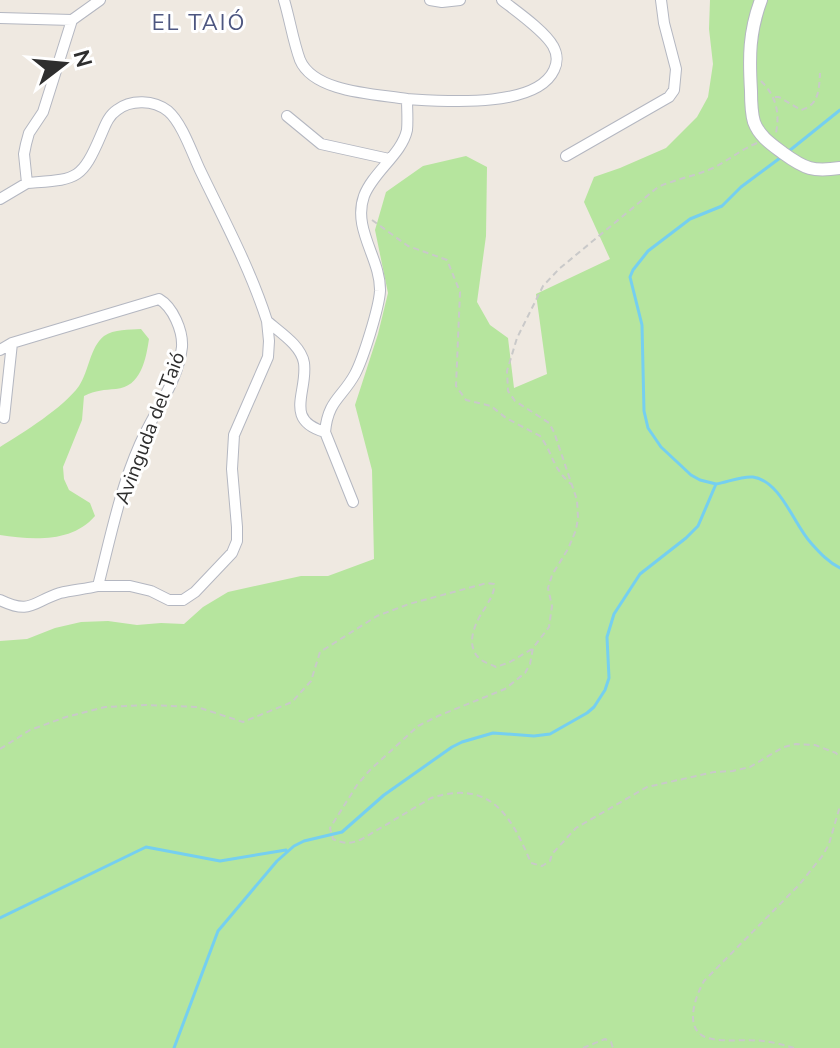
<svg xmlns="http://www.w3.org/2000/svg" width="840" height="1048" viewBox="0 0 840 1048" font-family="'Nunito Sans',sans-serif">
<rect width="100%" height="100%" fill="#efe9e1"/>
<path fill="#b6e59e" d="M710 0H840V1048H0V641L27 639 55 628 81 622 108 621 137 625 161 623 184 624 203 607 228 592 301 576H328L374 559 372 470 355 405 378 334 388 293 375 230 386 192 423 166 466 156 487 167 486 236 477 302 490 325 508 338 514 388 547 374 536 294 610 259 584 202 594 177 620 168 666 148 697 117 708 97 713 64 709 29Z
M141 329 149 339C146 359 141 387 116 389 104 390 96 390 84 396L82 420 63 467 64 479 69 490 90 503 95 516C72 543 32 540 0 535V447C24 432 63 408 79 386 89 371 90 347 104 336 114 329 129 330 141 329Z"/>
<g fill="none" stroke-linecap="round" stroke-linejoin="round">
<path stroke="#75cff0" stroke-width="3" d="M789 151 840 110
M716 484C728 482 741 476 753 477 781 481 794 525 811 543 820 553 828 562 840 568
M0 918 146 847 220 861 286 850
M174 1048 218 931 277 861 294 846 304 841 342 832 384 795 452 747 462 742 493 733 534 736 550 734 587 713 594 707 605 690 609 678 607 637 614 614 640 574 686 538 698 526 716 484 700 480 691 475 661 447 648 428 644 411 642 325 630 277 633 270 648 251 690 219 722 206 741 187 780 158"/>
<defs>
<path id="minor" d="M284 0C290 20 293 41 300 60 314 93 377 94 407 99
M430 0 442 2 460 0
M0 18 72 20
M287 116 321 144 389 159
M566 156 669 97 674 90 676 69 664 23 661 0
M27 183C76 179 81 182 101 135 105 126 108 116 117 110 131 99 154 100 168 111 182 123 192 153 200 170 224 220 250 268 267 321
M0 199 27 183 24 154 26 144 29 133 43 112 72 20 100 0
M0 350 12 343 159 299C173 307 183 331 182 347 178 382 154 412 140 444 120 489 110 539 98 586H130L151 591 169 600H183L195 592 232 553 237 541V527L232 469 234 435 268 357 269 341 267 321C279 332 301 345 304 363 308 392 283 420 325 432 328 400 342 398 355 374 363 359 379 308 380 291 381 259 352 229 364 196 373 172 402 154 407 130 408 120 407 109 407 99 443 101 536 109 554 70 558 62 557 53 553 46 545 31 516 11 502 0
M4 418 12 343
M325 432 353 502
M0 600C31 615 32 602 60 593 72 590 86 589 98 586"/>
<path id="tertiary" d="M761 0C749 32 749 57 751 91 751 101 751 112 754 122 759 136 771 144 783 153 805 169 813 172 840 168"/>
</defs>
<use href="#minor" stroke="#b4b7c1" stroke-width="12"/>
<use href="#tertiary" stroke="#b4b7c1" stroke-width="14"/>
<path stroke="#c9c9c9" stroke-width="2" stroke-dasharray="6 4" stroke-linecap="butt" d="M761 81C776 96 780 112 776 133
M775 97H779L801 110C819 105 819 90 820 73
M757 143C740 150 729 160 713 168 695 176 676 179 658 187L559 269 543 286 517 338 507 371 508 391 515 401 540 417 549 423 554 432 577 500 578 518 576 530 568 549 552 575 548 588 552 606 549 627 533 648 530 664 525 673 505 689 438 716 418 726 370 770 357 785 330 828 333 839C344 844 351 844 362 839L431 798C490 779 511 815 531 863L542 866 550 861 552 854 576 828 647 787 714 772 733 771 750 767 775 752 784 747 796 744 815 745 836 753 840 758
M372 220 408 246 447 260 460 292 456 386 466 400 491 406 506 418 540 436C553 453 552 468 571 484
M0 749 30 730 66 717 105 707 146 705 197 707 243 722 292 702 311 681 320 652 377 616 409 604 487 583 494 584C495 593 490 599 485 608 476 621 465 643 478 657 482 662 490 664 496 667L510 662 532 649
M583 1048 605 1039 611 1042 613 1048
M794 1048C784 1045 773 1042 763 1041 746 1039 728 1042 712 1039 682 1034 694 999 704 981L799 885 823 855 829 844 840 806"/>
<use href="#minor" stroke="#fff" stroke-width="10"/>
<use href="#tertiary" stroke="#fff" stroke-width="12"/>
</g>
<g text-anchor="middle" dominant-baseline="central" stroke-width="6" stroke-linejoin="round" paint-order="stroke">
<g font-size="20" fill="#2e2e2e" stroke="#fff">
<text transform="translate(150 428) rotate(-69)">Avinguda del Taió</text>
</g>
<g font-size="22" letter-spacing="2" fill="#4d5680" stroke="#fff">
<text x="199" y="23">EL TAIÓ</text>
</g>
</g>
<g transform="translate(64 64) rotate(74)" stroke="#ffffff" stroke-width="6" paint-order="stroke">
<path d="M0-6L14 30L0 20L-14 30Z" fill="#2e2e2e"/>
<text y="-12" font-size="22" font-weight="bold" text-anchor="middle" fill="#2e2e2e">N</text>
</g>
</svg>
